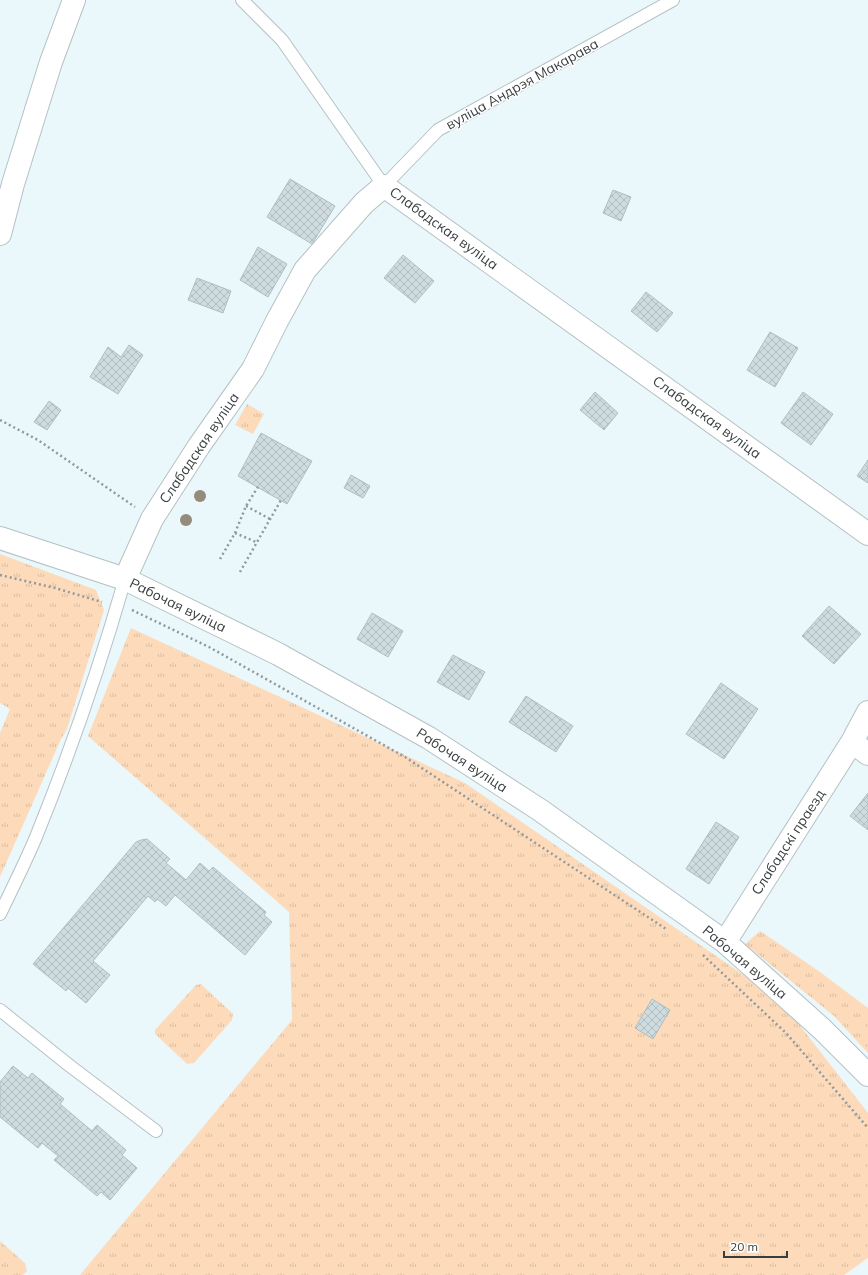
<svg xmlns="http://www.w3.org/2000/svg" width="868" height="1275" viewBox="0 0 868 1275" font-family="Mulish,sans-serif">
<defs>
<pattern id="grass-tufts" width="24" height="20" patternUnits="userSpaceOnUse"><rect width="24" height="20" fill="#fddbba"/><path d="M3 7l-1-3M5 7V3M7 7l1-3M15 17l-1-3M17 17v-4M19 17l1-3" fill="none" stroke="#dabda1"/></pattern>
<pattern id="building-cross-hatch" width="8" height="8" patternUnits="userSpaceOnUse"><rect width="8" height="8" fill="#cedbdf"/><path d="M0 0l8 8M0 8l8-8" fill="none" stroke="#b2bdc0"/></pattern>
</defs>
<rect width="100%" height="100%" fill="#eaf7fb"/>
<path fill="url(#grass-tufts)" d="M247 404 264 414 253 434 235 425Z
M0 554 96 590 104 610 67 729 61 739 0 877V733L10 709 0 703Z
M131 628 465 783 780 1000 868 1113V1258L844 1275H80L292 1020 289 912 88 736Z
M760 931 820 972 868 1008V1053L834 1016 745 944Z
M201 984 233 1014 232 1020 194 1063 187 1064 155 1034V1030L196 985Z
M0 1241 25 1263 27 1271 23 1275H0Z"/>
<path fill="url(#building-cross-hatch)" stroke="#b0bdc1" d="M290 179 335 206 312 244 267 217Z
M613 190 631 197 621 221 603 213Z
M258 247 287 264 268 297 240 280Z
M403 255 434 281 415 303 384 278Z
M197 278 231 291 223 313 188 300Z
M646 292 673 313 657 332 631 311Z
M770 332 798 348 775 387 747 370Z
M129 345 143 355 118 394 90 377 108 347 121 357Z
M595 392 618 413 604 430 580 410Z
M803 392 833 414 811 445 781 423Z
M49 401 61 410 47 430 34 422Z
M261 433 312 461 287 504 238 476Z
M868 460V483L857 476Z
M351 475 370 486 363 498 344 488Z
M829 606 861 634 834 664 802 636Z
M372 613 403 631 388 657 357 639Z
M453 655 485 672 469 700 437 682Z
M721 683 758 709 724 759 686 734Z
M526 696 573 726 556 752 509 722Z
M868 793V830L850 816Z
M716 822 739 837 709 884 686 869Z
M147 839 170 859 166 863 186 880 200 863 209 871 213 867 266 912 264 915 272 922 245 955 175 895 166 906 157 899 155 902 148 896 93 961 110 975 86 1003 68 988 66 991 33 964 136 842 141 840Z
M652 999 670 1010 653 1039 635 1028Z
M13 1066 28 1078 32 1073 64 1099 60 1104 92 1131 97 1125 126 1150 122 1155 137 1168 110 1200 101 1192 97 1196 54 1160 58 1156 42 1143 38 1148 0 1117V1082Z"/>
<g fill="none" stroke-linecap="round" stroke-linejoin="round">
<defs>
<path id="service" d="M242 0 282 40 384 186 438 130 673 0
M0 914C12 889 25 863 36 837 70 753 100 666 125 579
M0 1010 70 1066 156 1131"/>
<path id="minor" d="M0 538 125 579 278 654 429 738 540 810 725 942 822 1029 868 1075
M125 579 152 519 199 446 253 369 277 321 305 270 364 203 384 186 868 534
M852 742 868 754
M725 942 852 742 868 712"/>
<path id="tertiary" d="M0 234 13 184 51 62 74 0"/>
</defs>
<use href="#service" stroke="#b5c1c5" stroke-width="14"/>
<use href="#minor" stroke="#b5c1c5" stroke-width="24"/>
<use href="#tertiary" stroke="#b5c1c5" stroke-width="24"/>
<path stroke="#90999c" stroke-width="2.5" stroke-dasharray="2 3" stroke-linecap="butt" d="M0 420 38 440 135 507
M246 506 270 519
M235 533 256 542
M220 559 235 533 246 506 258 487
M240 572 281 500
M0 575 55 588 102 602
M132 610 209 647 405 757 666 929
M703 955 786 1033 868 1128"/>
<use href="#service" stroke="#fff" stroke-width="12"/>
<use href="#minor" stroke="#fff" stroke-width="22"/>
<use href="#tertiary" stroke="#fff" stroke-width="22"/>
</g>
<g fill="#958b7b">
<circle cx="200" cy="496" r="6"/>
<circle cx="186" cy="520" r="6"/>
</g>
<g text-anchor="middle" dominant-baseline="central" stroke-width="3" stroke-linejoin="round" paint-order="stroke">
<g font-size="14" fill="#383e3f" stroke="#fff">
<text transform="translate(522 84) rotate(-29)">вуліца Андрэя Макарава</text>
<text transform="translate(444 228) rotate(36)">Слабадская вуліца</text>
<text transform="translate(707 417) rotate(36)">Слабадская вуліца</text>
<text transform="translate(199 448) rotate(-56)">Слабадская вуліца</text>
<text transform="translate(178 605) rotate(26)">Рабочая вуліца</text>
<text transform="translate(462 760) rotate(33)">Рабочая вуліца</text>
<text transform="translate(788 842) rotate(-57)">Слабадскі праезд</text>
<text transform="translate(745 962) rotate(40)">Рабочая вуліца</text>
</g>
</g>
<path d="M724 1251v6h63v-6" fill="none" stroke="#383e3f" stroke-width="2"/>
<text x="730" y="1251" font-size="12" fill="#383e3f" stroke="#ffffff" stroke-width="3" paint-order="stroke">20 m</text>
</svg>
